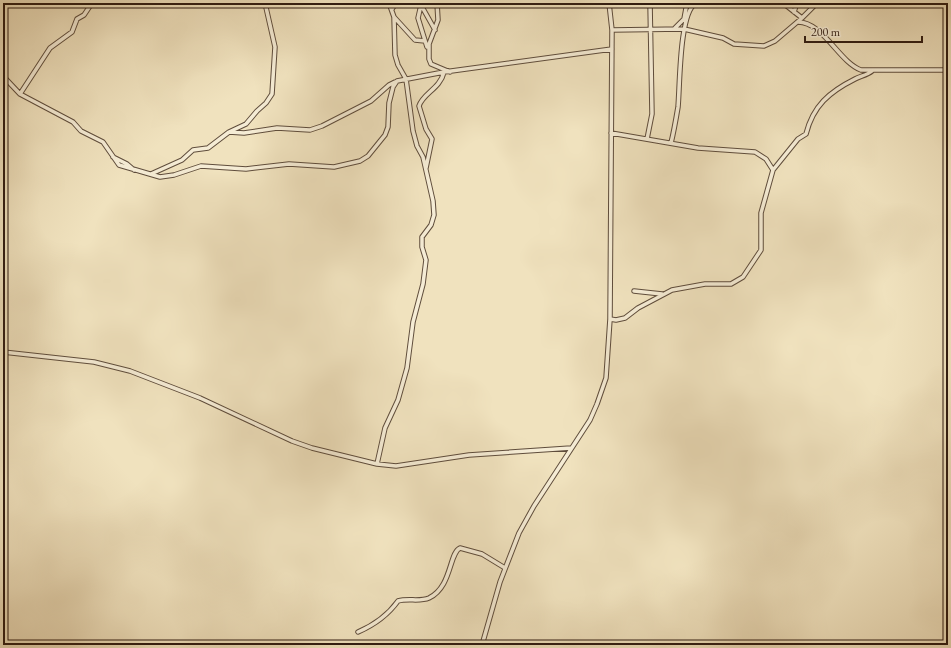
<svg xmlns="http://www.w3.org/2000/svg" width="951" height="648" viewBox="0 0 951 648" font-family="'EB Garamond',serif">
<rect width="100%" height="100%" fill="#f0e2be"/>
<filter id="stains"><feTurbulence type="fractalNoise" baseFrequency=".005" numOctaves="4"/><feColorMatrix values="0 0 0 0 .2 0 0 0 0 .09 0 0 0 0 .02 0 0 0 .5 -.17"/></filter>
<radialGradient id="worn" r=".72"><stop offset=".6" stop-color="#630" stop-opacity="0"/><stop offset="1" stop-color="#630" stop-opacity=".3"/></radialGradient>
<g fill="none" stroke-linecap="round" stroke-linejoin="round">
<defs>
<path id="street" d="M437 3 438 20 429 44V59L431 64 450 72
M783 3 802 18
M421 5 418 18 427 47
M421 5 435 30
M392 9 396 3
M794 12 797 3
M394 17 415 40 425 41
M798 22C823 22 839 62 861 70H948
M675 28 684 19 687 3
M612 30 684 29 723 38 734 44 764 46 775 41 802 18 817 3
M3 76 20 94 73 122 81 131 103 142 119 165 160 177 174 175 201 166 246 169 289 164 334 167 360 161 368 156 385 135 388 127 389 103 393 87 397 81 444 72 612 49
M20 94 50 48 72 32 77 19 84 15 92 3
M229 132 246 124 257 111 266 103 272 94 275 47 265 3
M647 139 652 114 650 3
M671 143C674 131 676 119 678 107 680 87 679 12 696 3
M113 157 127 164 134 170
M426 168 432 139 426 129 419 106C423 93 440 89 444 72
M773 170 798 139 806 134C813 106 829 92 855 79 861 76 867 75 872 71
M151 174 182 160 193 150 208 148 229 132 244 133 277 128 310 130 322 126 371 101 389 85 395 82
M634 291 662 294
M610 319 616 320 625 318 638 308 672 290 705 284H731L743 277 761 250V213L773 170 766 159 755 152 698 148 611 133
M3 352 94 362 130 371 200 398 292 441 312 448 377 464 396 466 469 455 571 448
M377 464 385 428 398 400 407 368 413 322 423 284 426 260 422 247V237L431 225 434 215 433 201 423 157 417 146 413 131 406 79 398 65 395 55 394 17 389 3
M358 632C374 625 388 615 398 601 408 598 420 602 429 598 452 587 449 553 460 548L482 554 505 568
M482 645 500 582 519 533 534 506 590 420 597 404 606 378 610 319 612 30 609 3"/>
</defs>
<use href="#street" stroke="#5f4d3c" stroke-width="5.5"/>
<use href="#street" stroke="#f5ecd5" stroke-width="3.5"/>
</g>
<rect width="951" height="648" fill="none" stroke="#f0e2be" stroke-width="16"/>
<rect x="4" y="4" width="943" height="640" fill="none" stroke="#2f1b11" stroke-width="2"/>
<rect x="8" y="8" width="935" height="632" fill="none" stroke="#2f1b11"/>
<path d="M805 36v6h117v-6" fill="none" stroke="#2f1b11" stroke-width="2"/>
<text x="811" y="36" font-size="12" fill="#2f1b11" stroke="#f5ecd5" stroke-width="3" paint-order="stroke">200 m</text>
<rect width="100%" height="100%" filter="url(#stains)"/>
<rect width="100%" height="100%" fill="url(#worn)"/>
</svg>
